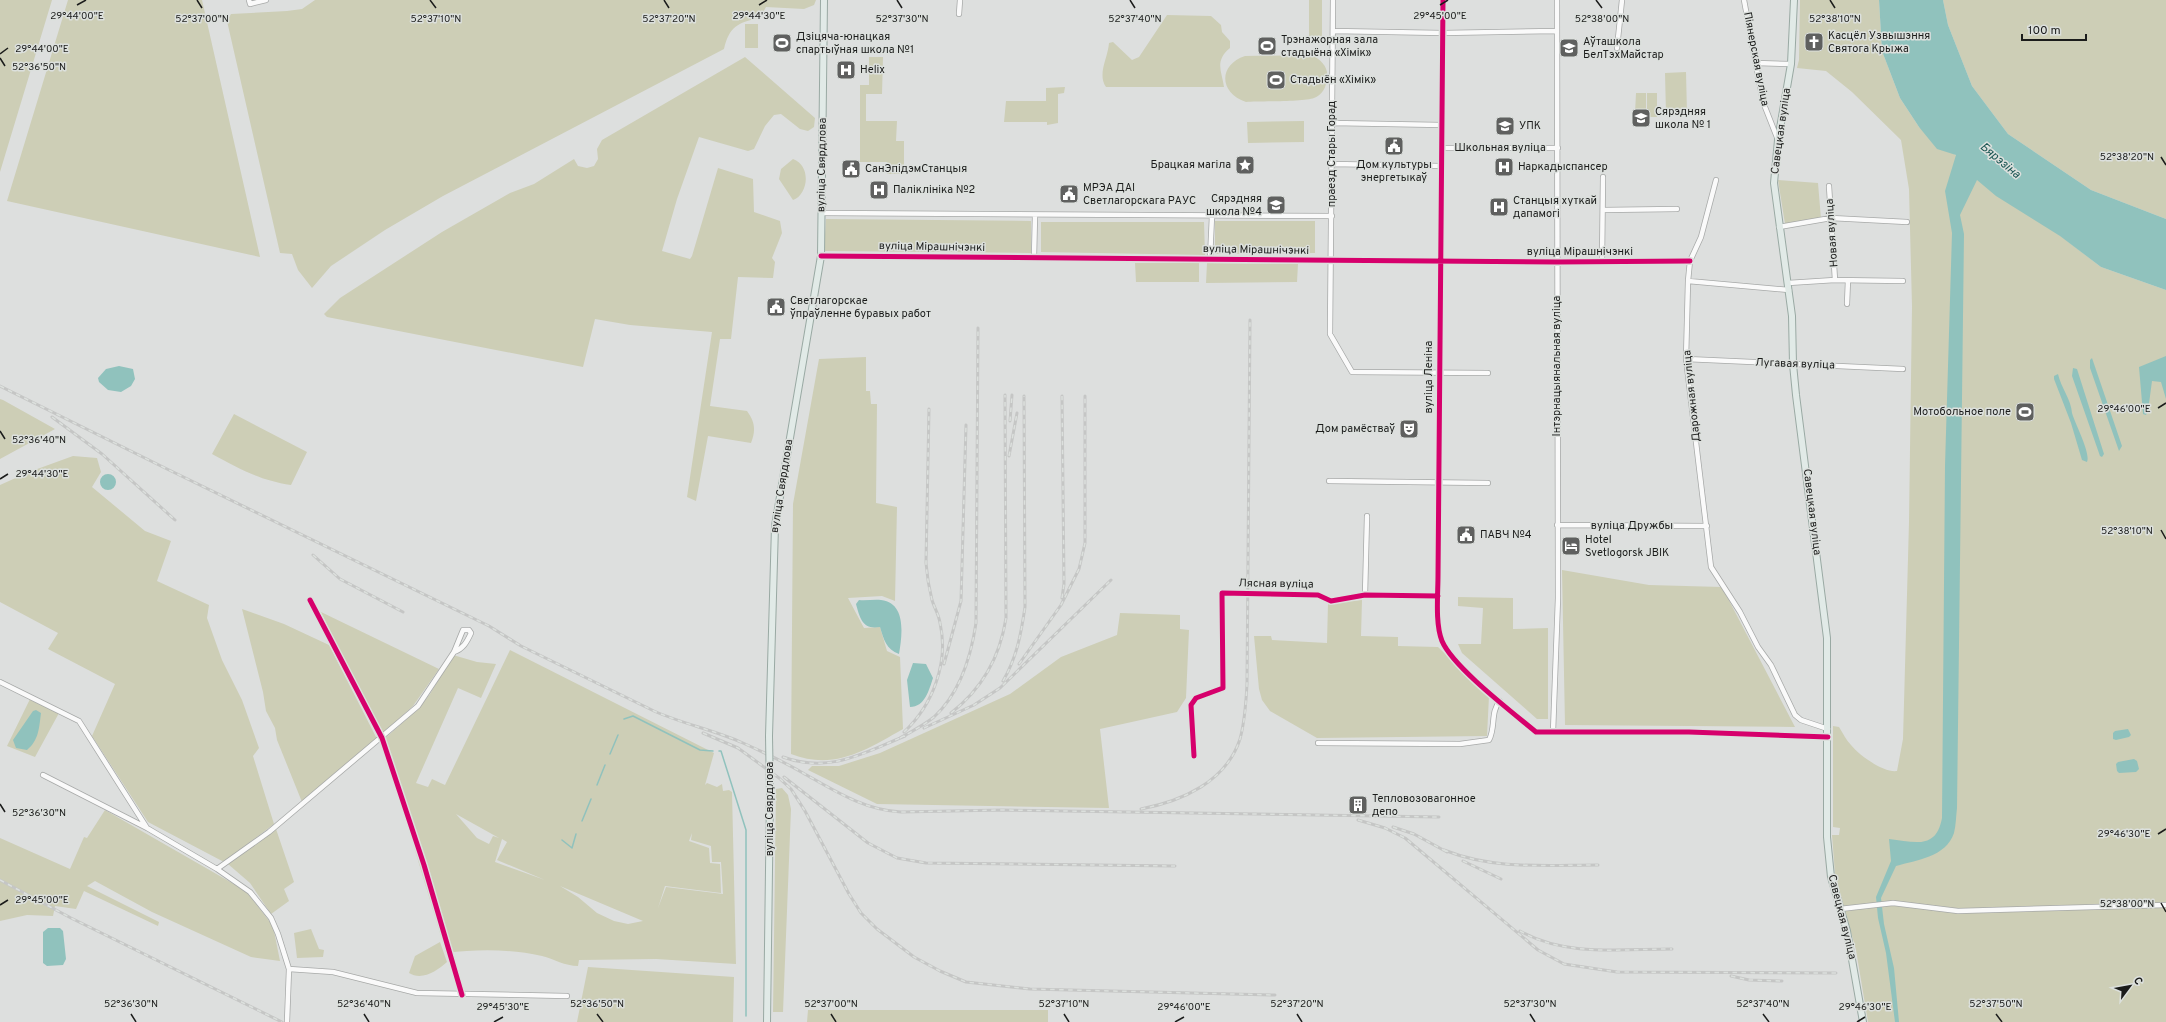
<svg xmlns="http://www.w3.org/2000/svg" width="2166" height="1022" viewBox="0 0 2166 1022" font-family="Overpass,sans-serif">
<rect width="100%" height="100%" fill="#dddfde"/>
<path fill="#cdceb6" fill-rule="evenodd" d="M0 0H52L0 172Z
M68 0H202L260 257 7 201Z
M315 0H816L814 5 804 9 766 7 760 18C738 22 729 27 724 49L443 196 385 230 331 266 312 288 298 270 292 254 280 253 227 21 231 14 287 11 302 9Z
M1309 0H1322V36H1309Z
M1800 0H1879L1882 51 1900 98 1919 127 2101 267 2166 290V1022H1868L1856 950 1835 874 1832 835H1839L1840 828 1833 827V726L1839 727C1843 733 1846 740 1851 745 1860 756 1884 773 1897 771L1903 739 1909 522 1912 306 1909 189 1901 140 1852 92 1826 71 1797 68 1799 60Z
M1943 0H2166V219L2091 190 2008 134 1972 86 1948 25Z
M1167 15 1211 16 1221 25 1222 32 1230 41V48C1214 61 1222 72 1224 87H1106C1097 74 1108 58 1109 43L1113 42 1132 60 1139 57Z
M745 24H758V48H745Z
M1312 55C1321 60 1329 67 1327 79 1326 88 1322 95 1314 98 1304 102 1259 101 1246 102 1219 93 1218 65 1245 56Z
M745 57 815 118 814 127 808 131 800 129 781 114 774 115 765 126 754 149 748 151 699 137 677 199 662 251 690 259 692 256 718 168 753 179 754 212 780 221 782 233 772 258 775 262 773 278 738 277 731 339H720L710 406 747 411C755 422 756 430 751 443L708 436 696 501 687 497 712 332 630 325 595 319 583 367 327 317 324 314 340 298 442 232 510 193 534 184 574 159 578 166 587 168 594 166 598 159 597 149 602 140Z
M869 57H883L882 94H866V121H897L896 141H904V174H887V162H860V85H869Z
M1686 72 1687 114H1666L1665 73Z
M1065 87 1064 93 1058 94V123L1047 125V122H1004L1006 101H1046V88Z
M1636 93H1646V113H1635Z
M1647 93H1657V117H1647Z
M1304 121V142L1248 143 1247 122Z
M793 159C812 166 808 195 793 200L779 179 781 169Z
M1778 180 1818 183 1821 219 1785 224Z
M826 219 1031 221V253L824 251Z
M1215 221H1315V253L1215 254Z
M1041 222H1204L1205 255 1041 252Z
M1135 263H1199V282H1136Z
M1207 263 1298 264 1297 282 1206 283Z
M866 357V391H870L871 404H877L876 503 897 507 895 601 882 596 848 598 864 628 880 627 887 651 900 657 903 729C866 750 834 771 791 754L793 504 819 359Z
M0 399 3 400 55 429 0 459Z
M234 414 307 452 291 485C259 480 240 469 212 454Z
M73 456 97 458 101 472 92 487 145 531 171 541 157 581 209 605 207 618 222 660 242 700 259 748 253 756 274 824 224 862 148 822 92 736 115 684 48 649 58 633 0 602V485L29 472Z
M1562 570 1649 585 1722 587 1795 727 1565 725Z
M1458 597 1513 598V629L1548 628V719H1537L1462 653 1458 644H1481L1483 608 1458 606Z
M1362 600 1361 636 1398 637V646L1438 647 1489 696 1487 736 1317 738 1270 711 1262 700 1259 689 1254 636H1271L1272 640 1327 643 1328 603Z
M242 609 284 624 329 645 377 739 302 802 277 740 275 728 266 711 263 692Z
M321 612 439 669 413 706 380 736Z
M1120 613 1180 615V629L1189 630 1186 698 1177 712 1100 729 1109 808 877 804 808 770 812 766H839L880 753 1010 694 1061 657 1117 635Z
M510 650 714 753 705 785 707 783 717 787 722 784 723 791 729 790 732 792 736 964 656 959 579 960 578 966C565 966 554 959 542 956 510 949 478 949 446 953L382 741 418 709 430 694 453 655 477 662 496 664 481 698 458 688 416 783 428 787 432 779 445 785ZM456 814 499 838 493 836 489 844 477 838ZM692 833 691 840 711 846 712 862H721L723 894 666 887 658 908 665 886 721 893 720 864 710 863 709 848 689 841ZM502 839 507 842 497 860 545 880 495 862ZM560 886 643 921 628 924 614 921 597 913 578 897Z
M30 699 59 713 35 757 7 746Z
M782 788 788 795 791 809 783 1012H773L776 789Z
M105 810 246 891 273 926 280 961 251 957 152 912 95 881 87 886 159 922 158 926 84 891 76 909 55 906 53 916 27 915 0 921V838L70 869 84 837 87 838Z
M276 829 294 882 284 889 289 901 271 914 250 883 228 864Z
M311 929 319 949 324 950 323 957 297 958 294 933Z
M440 942 447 962C437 971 422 981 409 973L415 956Z
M588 967 734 977 733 1022H577Z
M808 1010H1048V1022H807Z"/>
<path fill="#90c2bd" d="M1879 0H1943L1948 25 1972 86 2008 134 2091 190 2166 219V290L2101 267 2060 236 1996 196 1977 180 1960 215 1964 234 1957 808C1956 816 1956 825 1954 833 1946 857 1917 860 1896 866L1881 898 1884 924 1894 968 1899 1022H1895L1886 953 1878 918 1876 897 1891 861 1889 839C1915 842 1936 850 1942 818L1945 466 1952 233 1945 191 1956 155 1937 149 1919 127 1900 98 1882 51Z
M2166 356V399L2161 382 2152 381 2148 411 2146 415 2143 414 2139 367Z
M2092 358 2122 446 2119 451 2090 368V360Z
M119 366 133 369 135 379 131 386 121 392 108 390 99 382 98 378 106 369Z
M2073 368 2077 369 2104 454 2102 457 2100 456 2072 376Z
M2058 374C2061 388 2071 399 2072 413 2075 424 2091 453 2087 462L2082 460 2071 423 2054 379V376Z
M100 482a8 8 0 1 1 16 0a8 8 0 1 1-16 0Z
M859 600C866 601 874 599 881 600 907 603 902 636 899 654 886 649 884 640 880 627 863 630 860 619 856 604Z
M913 663 926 664 933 678C929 690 925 707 910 707L907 680Z
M36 710 41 713C39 728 39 740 27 750L16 748 13 740 33 711Z
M2128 729 2131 735 2129 737 2116 740 2113 739V733L2115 731Z
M2134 759 2137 761 2139 769 2136 772 2119 773 2117 771 2116 764 2118 762Z
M48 928H60L63 931 66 959 63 965 47 966 43 963V932Z"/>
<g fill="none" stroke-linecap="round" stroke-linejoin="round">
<path stroke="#90c2bd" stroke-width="1.5" d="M624 719 633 716 700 750 713 751
M719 751H721L746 830V1016
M610 754 618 735
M597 785 605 765
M582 821 591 799
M562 840 572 848 576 834"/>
<defs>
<path id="minor" d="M249 0 250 4 266 0
M1333 0 1330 334 1352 372 1488 373
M1443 0 1438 576C1438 594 1435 624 1442 641 1453 667 1512 712 1536 732H1689L1828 737
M1744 0 1763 102 1778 140
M959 14 960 0
M1333 31 1443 33 1557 31
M1617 48 1622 0
M1756 63 1791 64
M1332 123 1442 125
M1442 148H1558
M1332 164 1441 166
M1716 180 1701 237 1690 261 1688 281 1686 359 1711 567 1740 612 1758 647 1771 665 1795 715 1801 720 1828 729
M1829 186 1835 280
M1603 210 1677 209
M822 213 1332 216
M1779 227 1831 218 1907 222
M821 256 1557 262 1690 261
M1034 258 1035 215
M1210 259 1212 216
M1602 262 1603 177
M1688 281 1789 290
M1788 283 1835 280 1903 281
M1847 304 1848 280
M1686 359 1903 369
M1329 481 1488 483
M1557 525 1707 526
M1365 595 1367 516
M310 600 382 738 424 865 462 995
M0 682 79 721 147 828
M1553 732 1558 598 1557 0
M1318 743 1460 744 1489 740C1496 727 1490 712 1500 701
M1194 756 1191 705 1196 698 1223 688 1222 593 1318 595 1331 601 1365 595 1438 596
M43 775 147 828 217 869 250 892 271 918 278 934 289 969 287 1022
M217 869 269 832 418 706 454 652 463 630H469L471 633C467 642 463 649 454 652
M1840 909 1893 903 1958 911 2166 905
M289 969 333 972 417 993 567 996"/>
<path id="major" d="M1794 0 1791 64 1778 140 1774 183 1792 316 1793 364 1796 395 1827 638V837L1831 877 1847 931 1863 1022
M769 736 775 526 821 256 824 0
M767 1022 770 794"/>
</defs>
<use href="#minor" stroke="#a7a9a8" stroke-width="6"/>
<use href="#major" stroke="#99a9a3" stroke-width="8"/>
<use href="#minor" stroke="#fafafa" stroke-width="4.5"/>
<use href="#major" stroke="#e1eae7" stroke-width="6"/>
<defs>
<path id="rail" d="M0 386 165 468 489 626 521 646 654 711C683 724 714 730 743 743 763 752 784 762 803 773 835 791 864 810 901 812L1002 810 1439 817
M52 417 102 454 175 520
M1010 421 1012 395
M1009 456 1017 413
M313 555 340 579 403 612
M1062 598 1064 584 1062 396
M944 664 961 601 966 425
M1019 664 1061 605 1079 569 1085 543V396
M1003 681C1017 657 1021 634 1025 607L1024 396
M951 713C982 689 1000 657 1006 618L1005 395
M924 728 974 705 1000 688 1111 580
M904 732C933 705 949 662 940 623 939 615 934 607 932 600 929 588 927 576 926 563L929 409
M703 733 738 748 779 778 791 789 805 811 849 894 861 913 877 929 914 957 940 971 966 982 1030 989 1275 995
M900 738C911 732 924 725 934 717 960 693 971 657 976 623L978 328
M783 757C829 774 864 753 905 736
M784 777 868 843 897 858 926 863 1175 866
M1141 809C1182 801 1226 782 1240 739 1245 721 1246 703 1247 684L1250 320
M1358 820 1385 828 1405 838 1538 950 1564 964 1617 972 1836 973
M1393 827 1414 834 1447 852
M1444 850C1494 870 1545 865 1598 865
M1463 861 1501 879
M0 880 71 918 282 1022
M1520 931C1566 957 1621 949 1672 949
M1731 976 1749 980 1782 981"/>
</defs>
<use href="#rail" stroke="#c5c6c5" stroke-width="3"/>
<use href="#rail" stroke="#dce0dd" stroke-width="1.5" stroke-dasharray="4.5" stroke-linecap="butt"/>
<defs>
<path id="major-bridge" d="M769 736 770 794"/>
</defs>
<use href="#major-bridge" stroke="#99a9a3" stroke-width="8" stroke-linecap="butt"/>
<use href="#major-bridge" stroke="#e1eae7" stroke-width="6"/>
<defs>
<path id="cycleway" d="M1443 0 1438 576C1438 594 1435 624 1442 641 1453 667 1512 712 1536 732H1689L1828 737
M821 256 1557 262 1690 261
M310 600 382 738 424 865 462 995
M1194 756 1191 705 1196 698 1223 688 1222 593 1318 595 1331 601 1365 595 1438 596"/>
</defs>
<use href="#cycleway" stroke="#dce0dd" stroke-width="8"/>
<use href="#cycleway" stroke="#d6006c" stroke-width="5"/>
</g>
<path fill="none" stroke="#1b1c1b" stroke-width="1.5" d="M197 0 202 8M430 0 436 8M664 0 669 8M897 0 902 8M1130 0 1135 8M1596 0 1602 8M1830 0 1835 8M77 5 86 0M759 5 767 0M1440 5 1448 0M0 54 8 48M0 58 5 66M2161 157 2166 165M2158 408 2166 403M0 431 5 439M0 479 8 474M2161 530 2166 539M0 804 5 812M2158 834 2166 829M2161 903 2166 912M0 905 8 900M131 1014 136 1022M364 1014 369 1022M597 1014 603 1022M831 1014 836 1022M1064 1014 1069 1022M1297 1014 1302 1022M1530 1014 1535 1022M1763 1014 1769 1022M1996 1014 2002 1022M494 1022 503 1017M1175 1022 1184 1017M1857 1022 1865 1017"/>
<defs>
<symbol id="church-square" viewBox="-11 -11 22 22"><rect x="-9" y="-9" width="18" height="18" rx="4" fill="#5f605f" stroke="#dce0dd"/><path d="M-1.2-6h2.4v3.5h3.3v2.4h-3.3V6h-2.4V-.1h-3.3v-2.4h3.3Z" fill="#fff"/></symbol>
<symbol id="stadium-square" viewBox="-11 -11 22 22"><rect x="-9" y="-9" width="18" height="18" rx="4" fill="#5f605f" stroke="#dce0dd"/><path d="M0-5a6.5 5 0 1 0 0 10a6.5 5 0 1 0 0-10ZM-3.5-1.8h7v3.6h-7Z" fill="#fff"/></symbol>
<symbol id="school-square" viewBox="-11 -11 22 22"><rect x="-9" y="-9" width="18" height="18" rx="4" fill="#5f605f" stroke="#dce0dd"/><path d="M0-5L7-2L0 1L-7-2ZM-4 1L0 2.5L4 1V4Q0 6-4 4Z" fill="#fff"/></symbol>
<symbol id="hospital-square" viewBox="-11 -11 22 22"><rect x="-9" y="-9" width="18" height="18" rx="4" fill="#5f605f" stroke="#dce0dd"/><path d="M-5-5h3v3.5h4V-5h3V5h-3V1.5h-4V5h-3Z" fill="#fff"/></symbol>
<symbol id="university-square" viewBox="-11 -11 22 22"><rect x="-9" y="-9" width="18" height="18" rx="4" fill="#5f605f" stroke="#dce0dd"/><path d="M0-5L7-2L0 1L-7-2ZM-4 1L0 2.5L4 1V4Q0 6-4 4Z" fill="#fff"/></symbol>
<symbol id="civic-square" viewBox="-11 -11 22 22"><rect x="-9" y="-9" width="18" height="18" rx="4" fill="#5f605f" stroke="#dce0dd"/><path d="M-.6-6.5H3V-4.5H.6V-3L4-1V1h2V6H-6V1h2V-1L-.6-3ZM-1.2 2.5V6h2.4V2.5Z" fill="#fff"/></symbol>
<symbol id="sight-square" viewBox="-11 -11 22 22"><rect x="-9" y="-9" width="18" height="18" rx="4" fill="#5f605f" stroke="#dce0dd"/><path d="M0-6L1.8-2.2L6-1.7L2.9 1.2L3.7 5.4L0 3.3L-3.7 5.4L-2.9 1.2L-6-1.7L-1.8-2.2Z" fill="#fff"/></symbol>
<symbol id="theatre-square" viewBox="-11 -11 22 22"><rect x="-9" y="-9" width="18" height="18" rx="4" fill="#5f605f" stroke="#dce0dd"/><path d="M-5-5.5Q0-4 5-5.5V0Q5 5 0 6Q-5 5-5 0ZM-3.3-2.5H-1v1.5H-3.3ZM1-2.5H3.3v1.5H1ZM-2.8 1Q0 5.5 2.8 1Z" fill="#fff"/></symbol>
<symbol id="hotel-square" viewBox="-11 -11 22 22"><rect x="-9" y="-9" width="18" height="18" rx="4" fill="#5f605f" stroke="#dce0dd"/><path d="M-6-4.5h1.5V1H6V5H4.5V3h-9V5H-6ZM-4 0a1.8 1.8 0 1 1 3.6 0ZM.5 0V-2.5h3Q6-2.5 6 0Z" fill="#fff"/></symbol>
<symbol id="building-square" viewBox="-11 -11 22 22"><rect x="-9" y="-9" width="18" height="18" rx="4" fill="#5f605f" stroke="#dce0dd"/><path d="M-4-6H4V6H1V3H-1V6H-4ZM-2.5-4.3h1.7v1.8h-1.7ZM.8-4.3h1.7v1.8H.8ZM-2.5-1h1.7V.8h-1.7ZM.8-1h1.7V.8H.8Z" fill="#fff"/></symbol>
</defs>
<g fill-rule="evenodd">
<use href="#church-square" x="1803" y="31" width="22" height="22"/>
<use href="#stadium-square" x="771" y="32" width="22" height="22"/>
<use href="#stadium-square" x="1256" y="35" width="22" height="22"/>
<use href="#school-square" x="1558" y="37" width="22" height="22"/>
<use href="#hospital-square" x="835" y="59" width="22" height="22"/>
<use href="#stadium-square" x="1265" y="69" width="22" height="22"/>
<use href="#school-square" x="1630" y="107" width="22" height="22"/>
<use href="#university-square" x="1494" y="115" width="22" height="22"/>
<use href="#civic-square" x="1383" y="135" width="22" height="22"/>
<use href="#sight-square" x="1234" y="154" width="22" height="22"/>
<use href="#hospital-square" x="1493" y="156" width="22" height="22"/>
<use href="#civic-square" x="840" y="158" width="22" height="22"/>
<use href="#hospital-square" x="868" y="179" width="22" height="22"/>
<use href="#civic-square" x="1058" y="183" width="22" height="22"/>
<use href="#school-square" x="1265" y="194" width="22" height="22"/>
<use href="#hospital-square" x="1488" y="196" width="22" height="22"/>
<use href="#civic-square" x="765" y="296" width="22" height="22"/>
<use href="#stadium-square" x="2014" y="401" width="22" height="22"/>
<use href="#theatre-square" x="1398" y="418" width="22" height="22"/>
<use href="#civic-square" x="1455" y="524" width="22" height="22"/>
<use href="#hotel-square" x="1560" y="535" width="22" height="22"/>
<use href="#building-square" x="1347" y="794" width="22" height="22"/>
</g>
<g text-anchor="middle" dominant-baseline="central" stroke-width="3" stroke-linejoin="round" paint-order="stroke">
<g font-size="11" fill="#1b1c1b" stroke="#dce0dd" text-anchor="start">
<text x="1828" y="36">Касцёл Узвышэння<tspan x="1828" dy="13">Святога Крыжа</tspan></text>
<text x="796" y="37">Дзіцяча-юнацкая<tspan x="796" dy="13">спартыўная школа №1</tspan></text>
<text x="1281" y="40">Трэнажорная зала<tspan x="1281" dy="13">стадыёна «Хімік»</tspan></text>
<text x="1583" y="42">Аўташкола<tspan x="1583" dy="13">БелТэхМайстар</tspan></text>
<text x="860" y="70">Helix</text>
<text x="1290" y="80">Стадыён «Хімік»</text>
<text x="1655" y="112">Сярэдняя<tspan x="1655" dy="13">школа № 1</tspan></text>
<text x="1519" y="126">УПК</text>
<text x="1231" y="165" text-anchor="end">Брацкая магіла</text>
<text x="1394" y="165" text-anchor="middle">Дом культуры<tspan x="1394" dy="13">энергетыкаў</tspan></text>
<text x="1518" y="167">Наркадыспансер</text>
<text x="865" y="169">СанЭпідэмСтанцыя</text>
<text x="1083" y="188">МРЭА ДАІ<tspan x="1083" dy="13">Светлагорскага РАУС</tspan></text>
<text x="893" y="190">Паліклініка №2</text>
<text x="1262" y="199" text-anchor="end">Сярэдняя<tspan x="1262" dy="13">школа №4</tspan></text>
<text x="1513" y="201">Станцыя хуткай<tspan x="1513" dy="13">дапамогі</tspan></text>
<text x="790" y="301">Светлагорскае<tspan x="790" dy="13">ўпраўленне буравых работ</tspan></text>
<text x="2011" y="412" text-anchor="end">Мотобольное поле</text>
<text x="1395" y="429" text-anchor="end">Дом рамёстваў</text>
<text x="1480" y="535">ПАВЧ №4</text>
<text x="1585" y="540">Hotel<tspan x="1585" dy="13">Svetlogorsk JBIK</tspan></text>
<text x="1372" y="799">Тепловозовагонное<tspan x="1372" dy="13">депо</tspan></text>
</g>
<g font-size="11" fill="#1b1c1b" stroke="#dce0dd">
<text transform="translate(1756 59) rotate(79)">Піянерская вуліца</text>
<text transform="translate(1781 131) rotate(-82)">Савецкая вуліца</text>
<text x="1500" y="148">Школьная вуліца</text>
<text transform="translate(1332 154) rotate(-90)">праезд Стары Горад</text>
<text transform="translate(822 165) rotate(-89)">вуліца Свярдлова</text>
<text transform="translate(1832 233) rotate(-94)">Новая вуліца</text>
<text transform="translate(932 247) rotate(1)">вуліца Мірашнічэнкі</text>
<text transform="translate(1256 250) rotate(1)">вуліца Мірашнічэнкі</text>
<text x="1580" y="252">вуліца Мірашнічэнкі</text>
<text transform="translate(1795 364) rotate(2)">Лугавая вуліца</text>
<text transform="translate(1557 366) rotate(-90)">Інтэрнацыянальная вуліца</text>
<text transform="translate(1429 377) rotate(-90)">вуліца Леніна</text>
<text transform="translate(1692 396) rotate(-96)">Дарожная вуліца</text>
<text transform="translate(782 486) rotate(-81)">вуліца Свярдлова</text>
<text transform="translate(1812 512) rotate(83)">Савецкая вуліца</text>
<text x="1632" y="526">вуліца Дружбы</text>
<text transform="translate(1276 584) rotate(1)">Лясная вуліца</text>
<text transform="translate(770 809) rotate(-90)">вуліца Свярдлова</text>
<text transform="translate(1842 917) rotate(76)">Савецкая вуліца</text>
</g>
<g font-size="12" font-style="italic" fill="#1c5754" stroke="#dce0dd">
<text transform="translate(2000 161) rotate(40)">Бярэзіна</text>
</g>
</g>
<g font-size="10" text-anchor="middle" fill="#1b1c1b" stroke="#dce0dd" stroke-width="3" stroke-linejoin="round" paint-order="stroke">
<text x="77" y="19">29°44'00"E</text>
<text x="759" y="19">29°44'30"E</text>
<text x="1440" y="19">29°45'00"E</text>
<text x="202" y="22">52°37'00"N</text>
<text x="436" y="22">52°37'10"N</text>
<text x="669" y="22">52°37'20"N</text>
<text x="902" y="22">52°37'30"N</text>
<text x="1135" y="22">52°37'40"N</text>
<text x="1602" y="22">52°38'00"N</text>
<text x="1835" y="22">52°38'10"N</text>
<text x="42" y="52">29°44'00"E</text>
<text x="39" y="70">52°36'50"N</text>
<text x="2127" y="160">52°38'20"N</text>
<text x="2124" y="412">29°46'00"E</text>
<text x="39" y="443">52°36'40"N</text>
<text x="42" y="477">29°44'30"E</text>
<text x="2127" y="534">52°38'10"N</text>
<text x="39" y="816">52°36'30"N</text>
<text x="2124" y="837">29°46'30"E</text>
<text x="42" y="903">29°45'00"E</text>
<text x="2127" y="907">52°38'00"N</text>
<text x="131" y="1007">52°36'30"N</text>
<text x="364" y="1007">52°36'40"N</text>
<text x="597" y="1007">52°36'50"N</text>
<text x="831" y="1007">52°37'00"N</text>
<text x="1064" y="1007">52°37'10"N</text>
<text x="1297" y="1007">52°37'20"N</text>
<text x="1530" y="1007">52°37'30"N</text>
<text x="1763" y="1007">52°37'40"N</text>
<text x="1996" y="1007">52°37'50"N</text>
<text x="503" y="1010">29°45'30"E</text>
<text x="1184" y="1010">29°46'00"E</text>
<text x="1865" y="1010">29°46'30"E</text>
</g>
<g transform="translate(2130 986) rotate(58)" stroke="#dce0dd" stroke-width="3" paint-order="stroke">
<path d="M0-3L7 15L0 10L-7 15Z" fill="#1b1c1b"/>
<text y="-6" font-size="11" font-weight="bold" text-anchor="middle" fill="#1b1c1b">С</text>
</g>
<path d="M2022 34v6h64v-6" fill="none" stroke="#1b1c1b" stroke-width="2"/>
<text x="2028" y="34" font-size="12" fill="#1b1c1b" stroke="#dce0dd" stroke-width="3" paint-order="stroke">100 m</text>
</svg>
